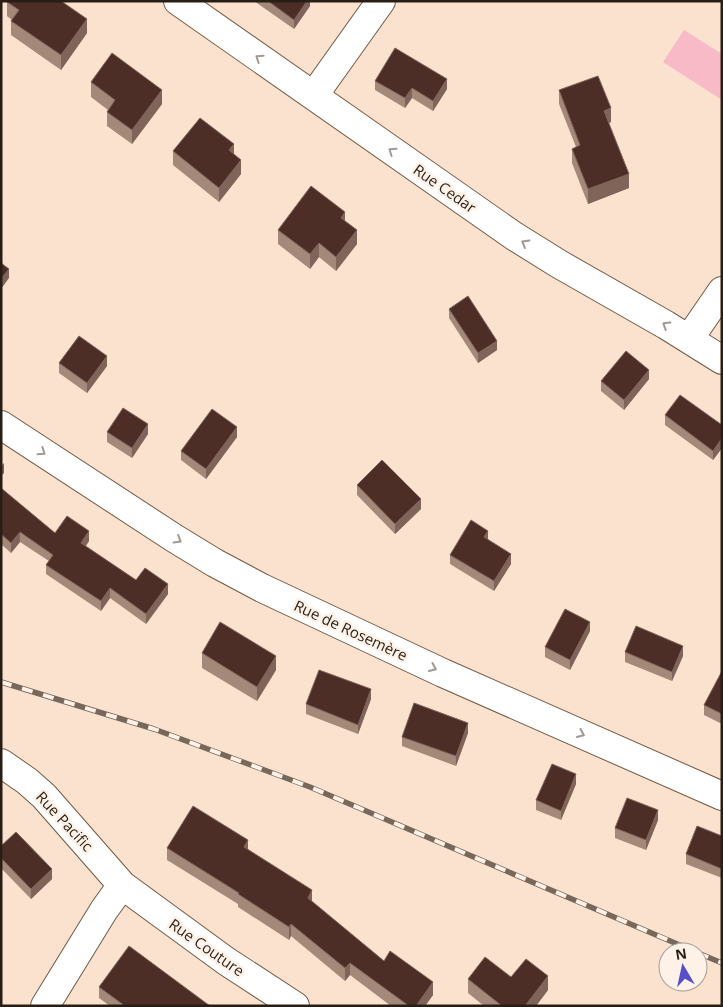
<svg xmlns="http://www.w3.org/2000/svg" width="723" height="1007" viewBox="0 0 723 1007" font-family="'Open Sans',sans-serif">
<rect width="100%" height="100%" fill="#fbe2ce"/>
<path fill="#f8bac6" d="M684 30 722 54V100L663 62Z"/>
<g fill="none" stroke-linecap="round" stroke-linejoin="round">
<defs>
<path id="street" d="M178 1 514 236 559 264 666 325 722 360
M314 95 381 1
M689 339 722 291
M1 425 174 538 215 563 262 588 443 673 722 796
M1 763 27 781 44 796 122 885 226 961 295 1006
M45 1006 104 910 122 885"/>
</defs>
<use href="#street" stroke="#735944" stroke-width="30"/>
<use href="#street" stroke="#fff" stroke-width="28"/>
<defs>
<path id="rail" d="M1 682 154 729 310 787 696 952
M698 953 722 963"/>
</defs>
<use href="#rail" stroke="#78685b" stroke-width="5.5"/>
<use href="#rail" stroke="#fef2e8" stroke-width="4" stroke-dasharray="11" stroke-linecap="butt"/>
</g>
<path fill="#a4887a" d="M254 1H310V6L294 29Z
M7 2 87 33 61 70 11 35V21L12 20 7 16Z
M375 81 447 89 433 111 412 98 405 108 375 90Z
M91 82 162 104 132 144 107 126V112L108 110 91 97Z
M559 90 611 122 609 123 629 188 588 204 572 163V149L576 147 559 104Z
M173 151 234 154 241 174 219 202 173 165Z
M345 221 357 244 336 271 319 257 310 269 278 244V230Z
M449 309 497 350 478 363 449 318Z
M59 363 107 366 87 393 59 373Z
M649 379 624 410 601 391V381Z
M665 415 722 425V448L713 460 665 425Z
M107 432 148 434 132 458 107 442Z
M237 437 206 479 181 460V451Z
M357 485 421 509 395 534 357 495Z
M1 488 55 533 89 541 86 546 136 580 168 594 146 624 110 598 101 611 46 574V565L49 561 20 542 11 553 1 544Z
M488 540 511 564 494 591 450 564V555Z
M590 631 570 670 545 657V647Z
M625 652 683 656 672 681 625 662Z
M202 653 276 670 257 701 202 668Z
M722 671V724L704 715V705Z
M371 699 358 734 306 714V704Z
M468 733 456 766 402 746V737Z
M576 784 561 820 536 810V800Z
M658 820 646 850 615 838V828Z
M722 836V878L686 864V854Z
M1 846 52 879 31 899 1 868Z
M167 848 248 849 384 961 433 995 425 1006H391L350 975 345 981 291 936 289 940 238 907V904L167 860Z
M511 977 548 990 536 1006H484L468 993V979Z
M99 987 210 1006H110L99 998Z"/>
<path fill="#806459" d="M307 1H310V6L294 29V20Z
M87 19V33L61 70V55Z
M447 79V89L433 111V101Z
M412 88V98L405 108V98Z
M162 90V104L132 144V130Z
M611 108V122L604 125V111Z
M234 144V159L229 150Z
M241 160V174L219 202V188Z
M629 174V188L588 204V189Z
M345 212V226L341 218Z
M357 230V244L336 271V257Z
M319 243V257L310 269V254Z
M9 269V278L1 289V279Z
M497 341V350L478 363V353Z
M107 356V366L87 393V383Z
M649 370V379L624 410V400Z
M148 424V434L132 458V448Z
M237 427V437L206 479V469Z
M722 438V448L713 460V451Z
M4 463V473L1 476V466Z
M421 499V509L395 534V524Z
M89 531V541L81 552V543Z
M488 531V540L484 537Z
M20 532V542L11 553V543Z
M511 554V564L494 591V581Z
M168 584V594L146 624V614Z
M110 588V598L101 611V601Z
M590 622V631L570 670V660Z
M683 646V656L672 681V672Z
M276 656V670L257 701V687Z
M371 689V699L358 734V725Z
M468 723V733L456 766V756Z
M576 774V784L561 820V811Z
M658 810V820L646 850V840Z
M248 840V853L244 847Z
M52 869V879L31 899V889Z
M312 890V903L308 898Z
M291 924V936L289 940V927Z
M350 963V975L345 981V968Z
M548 976V990L536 1006H525Z
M433 982V995L425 1006H416Z"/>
<path fill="#4c2e27" stroke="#806459" d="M7 1H61L87 19 61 55 11 21 19 10 7 2Z
M268 1H307L294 20Z
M395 48 447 79 433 101 412 88 405 98 375 81Z
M112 53 162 90 132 130 107 112 115 100 91 82Z
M598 76 611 108 604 111 629 174 588 189 572 149 580 145 559 90Z
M200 118 234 144 229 150 241 160 219 188 173 151Z
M311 186 345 212 341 218 357 230 336 257 319 243 310 254 278 230Z
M1 263 9 269 1 279Z
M468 296 497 341 478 353 449 309Z
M79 336 107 356 87 383 59 363Z
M626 351 649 370 624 400 601 381Z
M680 395 722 425V438L713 451 665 415Z
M123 408 148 424 132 448 107 432Z
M212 409 237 427 206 469 181 451Z
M382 460 421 499 395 524 357 485Z
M1 488 55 533 67 516 89 531 81 543 136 580 145 568 168 584 146 614 110 588 101 601 46 565 53 555 20 532 11 543 1 534Z
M471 520 488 531 484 537 511 554 494 581 450 555Z
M565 609 590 622 570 660 545 647Z
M220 622 276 656 257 687 202 653Z
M636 626 683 646 672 672 625 652Z
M319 670 371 689 358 725 306 704Z
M722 671V714L704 705Z
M414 703 468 723 456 756 402 737Z
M552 764 576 774 561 811 536 800Z
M627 798 658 810 646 840 615 828Z
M193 806 248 840 244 847 312 890 308 898 384 961 390 951 433 982 416 1006H409L350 963 345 968 291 924 289 927 238 894 239 893 167 848Z
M697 826 722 836V869L686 854Z
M16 832 52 869 31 889 1 858V846Z
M129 946 210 1006H125L99 987Z
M485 957 511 977 526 959 548 976 525 1006H502L468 979Z"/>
<defs><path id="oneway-chevron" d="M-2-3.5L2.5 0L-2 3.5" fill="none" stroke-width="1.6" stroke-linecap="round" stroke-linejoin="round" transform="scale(1.25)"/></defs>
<g stroke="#9f9a96">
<use href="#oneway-chevron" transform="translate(259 58) rotate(-145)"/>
<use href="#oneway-chevron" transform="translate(392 151) rotate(-145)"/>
<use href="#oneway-chevron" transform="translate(525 243) rotate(-149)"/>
<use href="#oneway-chevron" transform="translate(666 325) rotate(-148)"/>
<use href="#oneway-chevron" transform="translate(42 452) rotate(34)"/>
<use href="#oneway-chevron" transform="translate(178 540) rotate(31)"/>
<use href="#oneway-chevron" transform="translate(433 668) rotate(24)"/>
<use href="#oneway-chevron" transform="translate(581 734) rotate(24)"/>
</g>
<g text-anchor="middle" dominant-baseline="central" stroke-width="5" stroke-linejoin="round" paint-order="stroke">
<g font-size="15" fill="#291e15" stroke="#fef2e8">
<text transform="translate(445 188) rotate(35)">Rue Cedar</text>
<text transform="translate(351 630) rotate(25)">Rue de Rosemère</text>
<text transform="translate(65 821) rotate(47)">Rue Pacific</text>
<text transform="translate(207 947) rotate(35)">Rue Couture</text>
</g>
</g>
<rect width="723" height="1007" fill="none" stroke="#291e15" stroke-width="5"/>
<g transform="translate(683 967) rotate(351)"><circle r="24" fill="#fef2e8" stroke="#a99d94"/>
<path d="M0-4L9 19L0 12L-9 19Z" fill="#574fc7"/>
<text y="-8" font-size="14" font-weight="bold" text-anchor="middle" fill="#291e15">N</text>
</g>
</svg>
